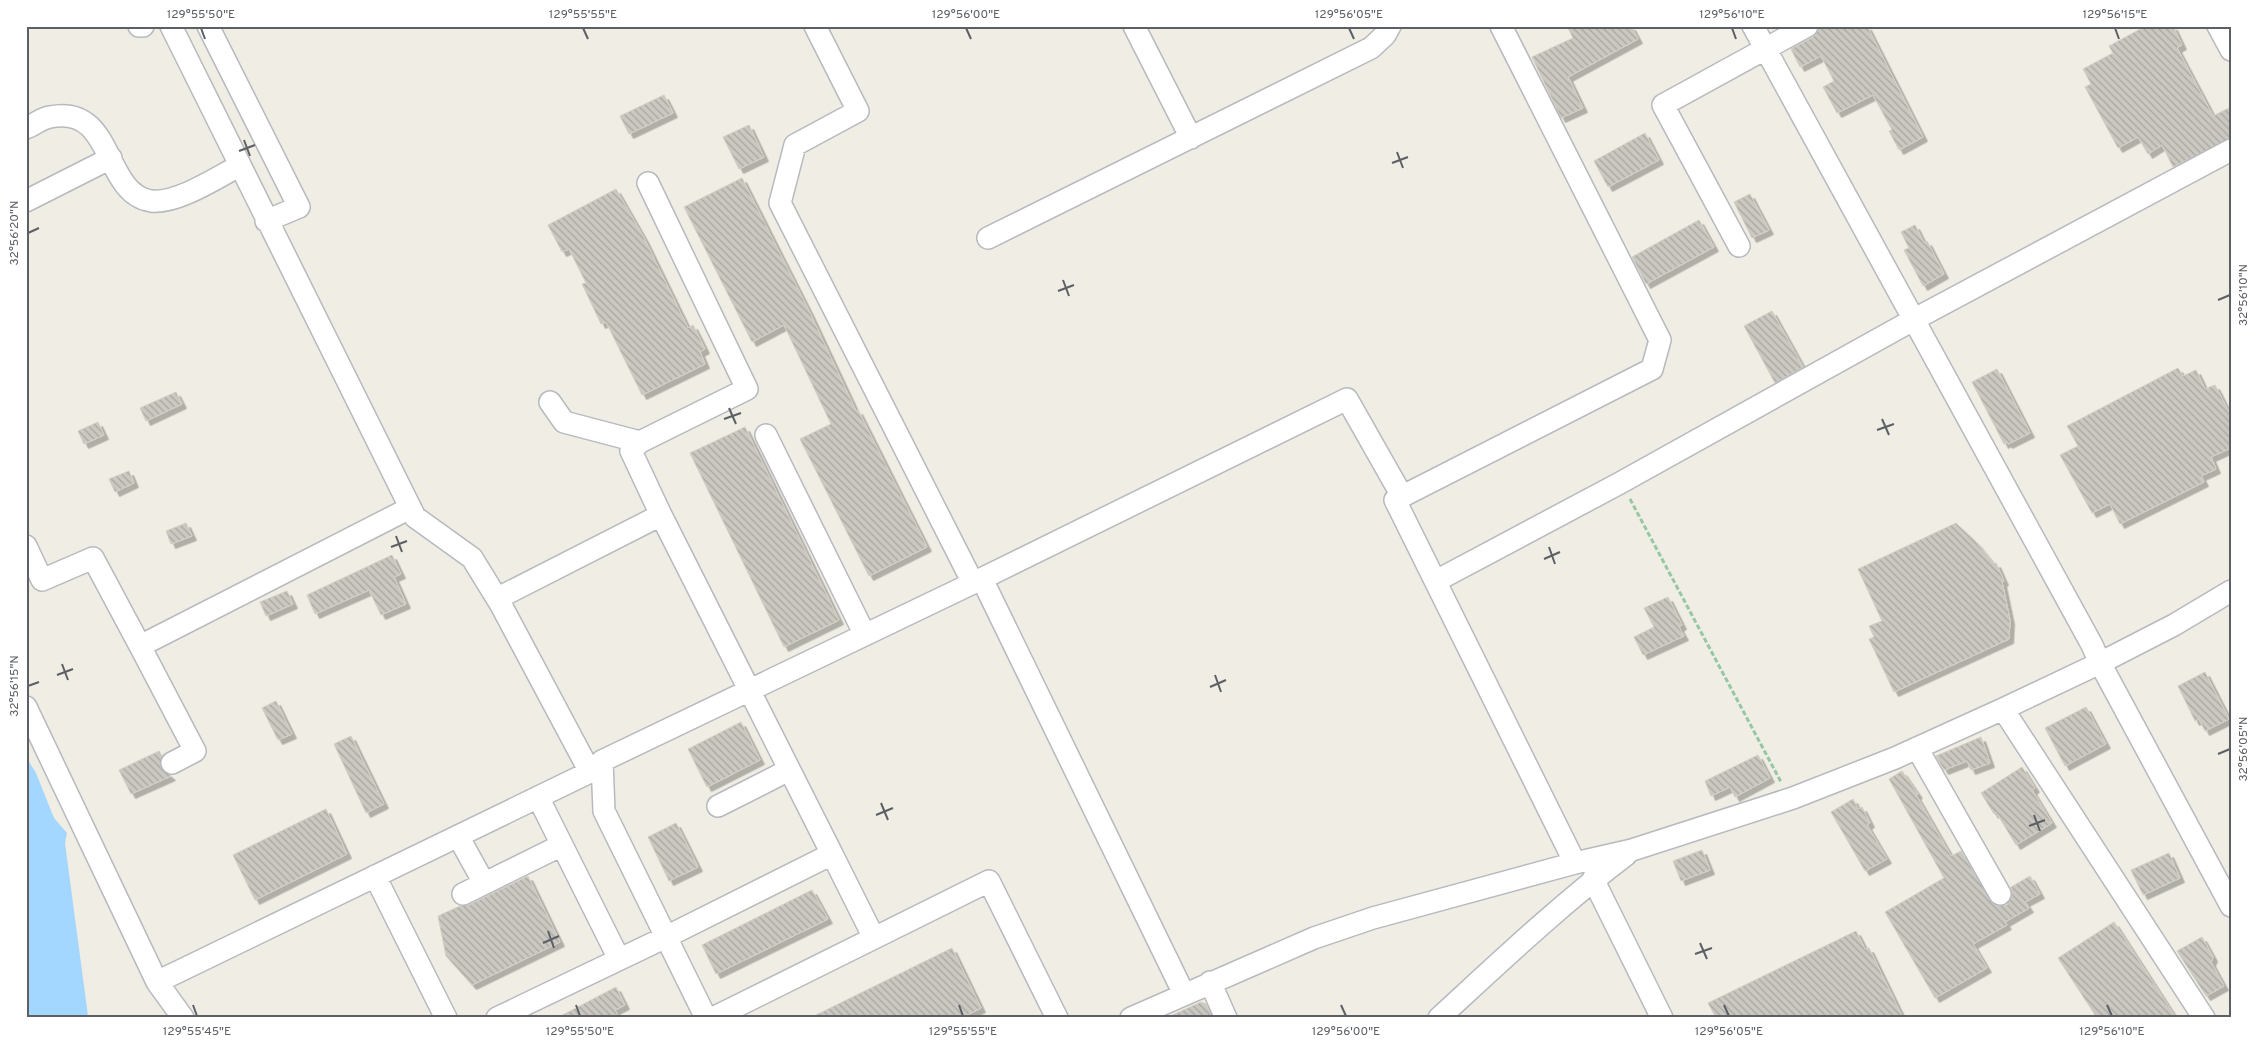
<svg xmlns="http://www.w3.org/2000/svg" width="2257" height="1044" viewBox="0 0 2257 1044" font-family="Overpass,sans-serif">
<defs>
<pattern id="building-back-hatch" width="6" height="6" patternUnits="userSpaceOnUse" patternTransform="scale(1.25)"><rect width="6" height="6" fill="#cac8c1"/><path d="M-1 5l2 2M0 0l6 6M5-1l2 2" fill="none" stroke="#a7a6a0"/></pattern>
<filter id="shadow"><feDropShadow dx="4.5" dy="4.5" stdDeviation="0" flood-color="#0004"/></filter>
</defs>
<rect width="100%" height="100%" fill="#efede4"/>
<path fill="#a4d7ff" d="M26 757 36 773 54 818 67 833 65 843 88 1016 85 1018H26Z"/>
<path fill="url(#building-back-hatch)" stroke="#d5cfc2" filter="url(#shadow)" d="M1567 26H1631L1638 39 1568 77 1583 108 1561 118 1532 57 1573 38Z
M1824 26H1867L1923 137 1899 150 1889 131 1892 130 1873 95 1837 113 1823 87 1834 81 1821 56 1800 67 1791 49 1813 37 1819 29Z
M2146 26H2173L2182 45 2177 48 2213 116 2231 107V138L2173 167 2162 145 2148 154 2138 137 2118 148 2085 87 2091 84 2083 69 2113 53 2109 46Z
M664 95 673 113 629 134 620 116Z
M749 125 764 157 739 169 723 137Z
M1645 133 1659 160 1608 187 1594 161Z
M742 178 810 313 856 411 858 410 927 547 869 576 800 439 831 424 784 325 752 342 684 207Z
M616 189 644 238 688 328 693 325 705 349 700 352 705 364 642 395 606 322 601 324 582 284 586 283 569 249 562 252 548 225Z
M1750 194 1769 230 1752 238 1734 202Z
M1699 220 1714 247 1646 284 1632 257Z
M1915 225 1924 243 1927 241 1944 274 1923 286 1904 250 1909 248 1901 232Z
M1772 311 1803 367 1775 383 1744 326Z
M2178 368 2183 376 2196 370 2205 389 2215 385 2231 416V448L2211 457 2216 469 2201 476 2204 482 2120 524 2110 504 2092 513 2060 455 2078 446 2067 426Z
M1997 369 2030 433 2008 444 2007 442 2004 444 1972 382Z
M176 392 182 404 146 421 140 408Z
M98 422 104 435 84 444 78 431Z
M745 427 839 620 784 647 690 453Z
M129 471 134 483 115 492 109 479Z
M186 523 192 536 171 544 166 531Z
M1956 523 1976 542 1994 564 1996 563 2004 581 2002 582 2010 620 2009 639 1894 692 1869 639 1874 637 1869 626 1882 621 1858 569Z
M392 555 401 574 394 577 406 604 381 615 369 590 315 614 307 595Z
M287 591 293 604 266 616 260 602Z
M1668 597 1682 625 1679 627 1684 636 1643 655 1634 637 1654 627 1644 608Z
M2205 672 2229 719 2205 731 2199 719 2195 721 2178 686Z
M276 701 292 734 278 740 262 708Z
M2086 707 2106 744 2065 766 2045 728Z
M741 722 760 760 707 787 688 749Z
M351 736 384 804 366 813 334 744Z
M1981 737 1990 763 1971 770 1967 761 1944 770 1936 756Z
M159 751 162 756 161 768 171 776 131 794 119 770Z
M1758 755 1770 778 1735 797 1730 787 1711 796 1705 781Z
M2022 767 2035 788 2032 790 2052 823 2016 845 1996 812 1994 814 1981 793Z
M1902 771 1918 794 1916 795 1951 856 1961 851 1993 904 1999 906 2007 905 2012 895 2011 887 2030 876 2040 894 2025 902 2029 908 2005 922 2007 925 1973 944 1987 968 1935 998 1885 912 1944 878 1889 779Z
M1853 799 1858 809 1862 807 1870 823 1867 825 1887 859 1865 871 1831 812Z
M326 809 347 854 255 900 233 855Z
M676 823 698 867 669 881 648 837Z
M1702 850 1710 870 1681 881 1673 861Z
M2169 853 2180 878 2143 895 2131 870Z
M528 876 560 942 472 985 446 956 438 916 460 906 469 905Z
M812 890 828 919 716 974 702 945Z
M2114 922 2176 1018H2097L2058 958Z
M1856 931 1865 949 1869 948 1903 1018H1716L1708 1003Z
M2202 937 2213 957 2211 962 2224 986 2206 996 2177 951Z
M952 948 981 1008 961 1018H810Z
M616 987 625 1005 615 1010 619 1018H557Z
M1201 1002 1206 1004 1212 1018H1166Z"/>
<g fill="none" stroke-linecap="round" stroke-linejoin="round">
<defs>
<path id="minor" d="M139 26H143
M171 26 415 517 472 558 501 605 590 772
M208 26 299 207 266 221
M815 26 858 111 795 145 780 203 973 583
M1134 26 1191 138
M1501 26 1660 340 1652 369 1395 500 1575 863
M1753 26 2092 645 2100 663 2231 906
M2218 26 2231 50
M26 128C34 125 42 118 50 117 115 104 102 193 151 201 177 204 216 178 239 166
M26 201 111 158
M988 238 1371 48 1385 35 1390 26
M1739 246 1663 105 1807 26
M550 402 564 422 640 442
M766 435 865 635
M26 546 42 580 93 558 140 646
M982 579 1184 994
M1436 581 1620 483 1913 320 2231 150
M498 598 661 515
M26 707 157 982 590 772 602 761 973 583 1347 399 1402 496
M2003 709 2204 1018
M1917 748 2000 894
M602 761 604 811 706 1018
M172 763 195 751 140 646 410 508
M538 797 619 959
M718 806 789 770
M458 836 484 883
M832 854 874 938
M375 876 446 1018
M1593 879 1662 1018
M463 894 562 845
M157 982 183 1018
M1210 982 1226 1018
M497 1018 666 937 832 854 661 515 631 451 640 442 747 389 648 183
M713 1018 989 881 1057 1018
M1131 1018 1314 938 1373 918 1575 863 1632 850 1793 798 1895 758 2003 709 2100 663 2174 625 2231 591
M1439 1018C1500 962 1560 905 1626 855"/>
</defs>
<use href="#minor" stroke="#b6babf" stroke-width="24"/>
<path stroke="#96c7a4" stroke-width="3" stroke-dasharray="5 2.5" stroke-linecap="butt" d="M1630 499 1781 782"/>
<use href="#minor" stroke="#fff" stroke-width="21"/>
</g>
<path fill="none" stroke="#5c6065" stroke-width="2" d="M201 28 205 39M583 28 588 39M966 28 971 39M1349 28 1354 39M1732 28 1736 39M2115 28 2119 39M244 140 250 156M239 151 255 145M1397 152 1403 168M1392 163 1408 157M28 233 39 228M1063 280 1069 296M1058 291 1074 285M2218 300 2230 295M729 408 736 424M724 419 741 413M1882 419 1889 435M1877 430 1894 424M396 536 402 552M391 547 407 541M1549 547 1555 564M1544 559 1560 552M62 664 68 680M57 675 73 669M1215 675 1221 692M28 686 39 682M1210 687 1226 680M2218 754 2230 749M881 803 888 820M876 815 893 808M2034 815 2040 831M2029 826 2045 820M548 931 554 948M543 943 559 936M1700 943 1707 959M1695 954 1712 948M193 1005 197 1016M576 1005 580 1016M959 1005 963 1016M1341 1005 1346 1016M1724 1005 1729 1016M2107 1005 2112 1016"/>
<rect width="2257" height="1044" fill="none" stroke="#ffffff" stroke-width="55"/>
<rect x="28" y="28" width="2202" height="988" fill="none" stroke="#5c6065" stroke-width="2"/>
<g font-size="12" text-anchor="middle" fill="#5c6065">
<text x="201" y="18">129°55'50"E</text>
<text x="583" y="18">129°55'55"E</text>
<text x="966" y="18">129°56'00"E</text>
<text x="1349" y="18">129°56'05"E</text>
<text x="1732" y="18">129°56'10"E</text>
<text x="2115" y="18">129°56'15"E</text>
<text transform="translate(14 233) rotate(-90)" y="4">32°56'20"N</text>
<text transform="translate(2243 295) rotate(-90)" y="4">32°56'10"N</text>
<text transform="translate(14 686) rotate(-90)" y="4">32°56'15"N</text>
<text transform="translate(2243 749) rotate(-90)" y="4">32°56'05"N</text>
<text x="197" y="1035">129°55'45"E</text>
<text x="580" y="1035">129°55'50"E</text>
<text x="963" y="1035">129°55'55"E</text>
<text x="1346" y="1035">129°56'00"E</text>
<text x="1729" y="1035">129°56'05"E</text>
<text x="2112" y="1035">129°56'10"E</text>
</g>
</svg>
